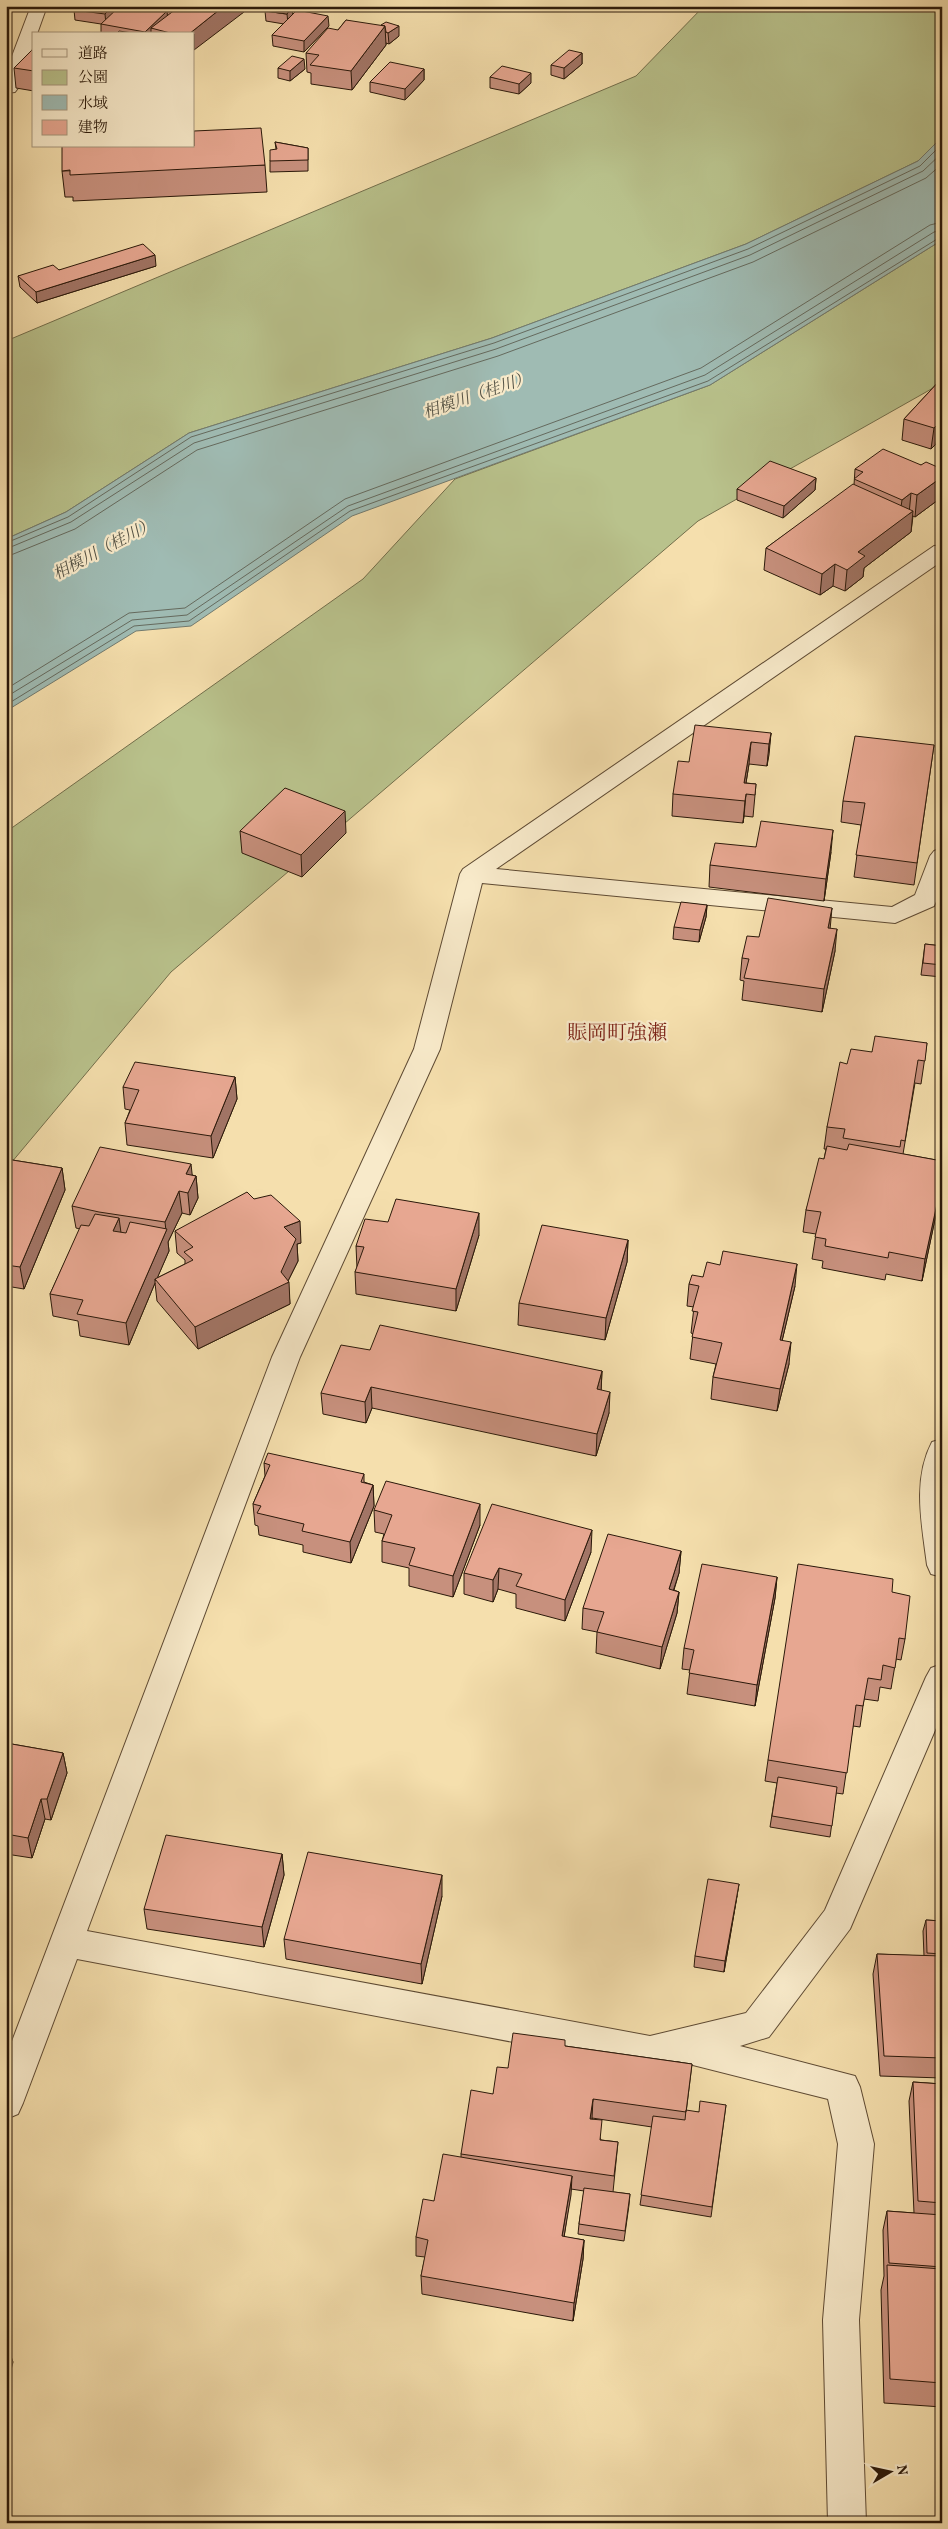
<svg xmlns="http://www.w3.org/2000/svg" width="948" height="2529" viewBox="0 0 948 2529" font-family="Vollkorn,'Noto Serif JP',serif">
<rect width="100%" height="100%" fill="#f5dfad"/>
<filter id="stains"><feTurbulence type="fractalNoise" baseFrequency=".004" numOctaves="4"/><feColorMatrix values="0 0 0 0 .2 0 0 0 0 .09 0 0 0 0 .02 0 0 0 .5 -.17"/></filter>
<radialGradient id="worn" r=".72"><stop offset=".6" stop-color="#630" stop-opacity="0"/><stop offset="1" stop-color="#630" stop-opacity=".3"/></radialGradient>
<path fill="#b9c28c" stroke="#726e4b" d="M704 6H942V137L918 161 746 244 492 338 189 433 66 512 6 539V341L636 76Z
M942 240V383L698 521 171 972 6 1169V832L363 579 455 479 710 385Z"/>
<path fill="#9fbbb3" stroke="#717a6f" d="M942 137V240L710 385 352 516 191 626 136 631 6 711V539L66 512 189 433 492 338 746 244 918 161Z"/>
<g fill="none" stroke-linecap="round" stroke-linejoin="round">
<path stroke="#656a5e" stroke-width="1" d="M6 543 68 517 191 437 494 343 748 249 920 166 942 144
M6 549 71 522 194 443 496 349 750 255 923 171 942 153
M6 557 75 529 197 450 498 356 753 262 926 178 942 164
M6 689 129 613 185 608 345 499 701 368 930 225 942 222
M6 697 132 620 187 615 348 506 705 375 934 232 942 230
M6 705 134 626 189 621 350 511 708 381 942 236"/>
<defs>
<path id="minor" d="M31 6H47L37 34H34V43L18 88 15 92 6 93V72Z
M942 545V561L496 869 892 907 915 895 930 856 934 851 942 848V888L934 906 895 923 482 883 440 1049 300 1357 87 1931 650 2036 746 2013 825 1910 926 1677 931 1668 942 1664V1714L850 1929 769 2037 740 2046 855 2076 860 2087 874 2144 859 2320 866 2523H828L823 2320 838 2144 828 2099 677 2061 650 2068 77 1959 23 2103 18 2114 6 2119V2057L272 1357 414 1049 460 874 463 869 934 546Z
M942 1439V1577L931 1574 927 1565C922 1525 912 1480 932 1442Z"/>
</defs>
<use href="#minor" stroke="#5e4a33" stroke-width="2"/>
<use href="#minor" fill="#f8eaca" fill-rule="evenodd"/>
</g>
<path fill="#c7907d" stroke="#2b190a" d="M77 6H243L244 12 194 34H101V24L75 20 74 10Z
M265 11 293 15 329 26 304 52 273 46 272 35 284 24 266 21Z
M346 20 399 36 389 44 386 43V45L352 90 311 84V73L307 72 306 53 338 30Z
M34 48V91L16 88 14 68Z
M582 53V64L564 79 551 75V65Z
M278 68 305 69 290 81 278 78Z
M424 69V80L405 100 370 92V82Z
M490 77 531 83 519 94 490 88Z
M275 142 308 148V171L270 172V161L276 149Z
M265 165 267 192 73 201V197H65L62 171Z
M156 266 37 303 20 287 18 276 59 270Z
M942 378V446L936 444 931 449 902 440 904 419Z
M921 465 942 469V497L915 517 913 516 911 532 864 568 863 577 845 591 833 586 820 595 764 570 766 548 854 485 855 469Z
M816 478 815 490 783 518 737 500V489Z
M771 733 767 766 749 764 746 783 756 784 753 817 744 816 743 823 672 816 673 794 689 762Z
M934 745 914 885 854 877 861 825 841 822 843 801Z
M240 831 346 833 302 877 242 853Z
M756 847 831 852 824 901 709 887 710 865Z
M707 905 706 917 699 942 673 939 674 927Z
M830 928 835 951 822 1012 742 1000 744 981 740 980 742 958 759 937Z
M925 944 942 946V977L921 975Z
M927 1043 921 1084 915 1083 903 1154 942 1161V1186L922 1281 886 1274 885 1280 822 1268 823 1261 812 1259 816 1234 803 1232 806 1210 824 1159 826 1149H824L827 1127 847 1064 872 1052Z
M235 1077 237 1099 213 1158 127 1145 125 1123 130 1110 125 1109 123 1087Z
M6 1159 62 1168 65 1190 24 1289 6 1286Z
M192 1175 196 1176 198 1198 190 1215 182 1213 168 1242 169 1251 157 1278 185 1264V1260L177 1253 175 1231 254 1199 301 1243 297 1244 298 1261 288 1281 290 1304 198 1349 157 1301 155 1283 129 1345 80 1336 78 1321 53 1316 50 1294 80 1229 76 1228 72 1206Z
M479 1235 456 1311 356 1294 355 1272 357 1268 356 1246Z
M628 1240 627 1262 605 1340 518 1325 519 1303Z
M703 1277 795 1286 782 1341 789 1364 777 1411 711 1399 713 1377 716 1364 690 1359 693 1334 691 1333 694 1307 687 1306 689 1284Z
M370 1350 602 1371 601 1390 609 1413 596 1456 372 1408 366 1423 323 1414 321 1393Z
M264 1463 364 1474V1482L373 1485 374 1506 351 1563 303 1552V1545L259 1535 258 1526 255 1525 253 1504 265 1476Z
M374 1510 480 1525 453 1597 409 1586V1568L382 1562V1541L384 1534 375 1532Z
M681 1551 679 1573 674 1590 679 1592 677 1613 660 1669 596 1653 597 1632 582 1629 583 1608Z
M591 1552 565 1621 516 1608V1594L498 1589 493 1602 464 1594V1573Z
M777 1577 775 1598 755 1706 687 1694 690 1670 682 1669 684 1648Z
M892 1592 905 1639 901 1660 896 1659 891 1689 880 1687 878 1701 864 1699 860 1727 853 1726 843 1794 836 1793 830 1837 770 1827 777 1783 765 1781 768 1760Z
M6 1743 63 1753 67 1773 51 1820 45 1819 32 1858 6 1854Z
M282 1854 284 1875 264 1947 147 1929 144 1909Z
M442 1896 422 1984 286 1959 284 1939Z
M737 1896 724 1972 694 1967 695 1956Z
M926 1920 942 1921V2078L880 2076 873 1974 877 1954 924 1956 923 1931Z
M565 2046 692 2064 686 2113 699 2112 726 2105 711 2217 640 2205 652 2127 592 2118 601 2140 618 2142 613 2192 630 2194 629 2205 624 2241 578 2234 579 2224 584 2191 571 2189 564 2237 584 2240 583 2259 573 2321 422 2294 421 2276 425 2257 416 2256V2237L434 2201 461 2157V2154L493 2094 508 2068Z
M913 2082 942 2084V2407L884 2403 881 2290 884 2276 883 2230 887 2211 914 2213 909 2101Z"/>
<path fill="#a27566" stroke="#2b190a" d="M112 6H121L106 25 105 14Z
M224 6H243L244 12 194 50V34H189Z
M292 6 293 17 288 24 287 14Z
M167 11 168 22 151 28V34H145V32Z
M328 16 329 26 304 52V41Z
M385 26 386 45 352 90 351 71Z
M399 26V36L389 44 388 33Z
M582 53V64L564 79V68Z
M304 59 305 69 290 81V71Z
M424 69V80L405 100V89Z
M531 73V83L519 94V84Z
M155 255 156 266 37 303 36 292Z
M939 423 936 444 931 449 934 428Z
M942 477V497L915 517 917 495Z
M816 478 815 490 783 518 784 506Z
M911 493 909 514 913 511 911 532 864 568 863 577 845 591 847 570 858 552 899 521 902 500Z
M835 564 833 586 820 595 822 574Z
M771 733 769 755 767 766 769 744Z
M751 742 749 764 743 801 744 783Z
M746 794 744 816 743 823 745 801Z
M345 811 346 833 302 877 301 855Z
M833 830 831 852 824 901 826 879Z
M707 905 706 917 699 942 700 930Z
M832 908 830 930 828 928Z
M837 929 835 951 822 1012 824 989Z
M235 1077 237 1099 213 1158 211 1136Z
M191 1164 193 1182 196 1176 198 1198 190 1215 186 1174Z
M62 1168 65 1190 24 1289 20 1267Z
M942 1181V1186L922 1281 925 1259Z
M179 1191 182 1213 168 1242 169 1251 156 1281 155 1279V1283L129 1345 126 1323 166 1231 165 1222Z
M479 1213V1235L456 1311V1289Z
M119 1218 122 1240 113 1231Z
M300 1221 301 1243 297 1244 298 1261 287 1283 289 1282 290 1304 198 1349 195 1327 281 1272 284 1227Z
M628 1240 627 1262 605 1340 606 1318Z
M797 1264 795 1286 777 1362 780 1340Z
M791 1342 789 1364 777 1411 780 1389Z
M602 1371 601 1393 597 1389Z
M371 1387 372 1408 366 1423 365 1402Z
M610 1392 609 1413 596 1456 597 1434Z
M373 1485 374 1506 351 1563 350 1542Z
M480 1504V1525L453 1597V1576Z
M592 1530 591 1552 565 1621V1600Z
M681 1551 679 1573 667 1610 669 1589Z
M499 1568 498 1589 493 1602V1580Z
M777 1577 775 1598 755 1706 757 1685Z
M679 1592 677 1613 660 1669 662 1647Z
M63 1753 67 1773 51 1820 47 1799Z
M41 1799 45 1819 32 1858 28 1838Z
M282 1854 284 1875 264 1947 262 1927Z
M442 1875V1896L422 1984 421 1964Z
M739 1884 737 1896 724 1972 725 1961Z
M593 2099 592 2118 589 2138 590 2119Z
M572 2176 571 2195 561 2255 562 2236Z
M584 2240 583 2259 573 2321 574 2303Z
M10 2353 13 2362 6 2390V2370Z"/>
<path fill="#e7a791" stroke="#2b190a" d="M77 6H112L105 14 74 10Z
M120 6H142L167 11 145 32 101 24Z
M180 6H224L189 34H174L151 28Z
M269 6H292L287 14 265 11Z
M297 10 328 16 304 41 272 35Z
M346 20 385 26 351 71 310 65 319 55 306 53 328 28 338 30Z
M386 22 399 26 388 33 386 32 385 26 381 25Z
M119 31 139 34H116Z
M34 48V71L14 68Z
M569 50 582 53 564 68 551 65Z
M292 56 304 59 290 71 278 68Z
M390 62 424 69 405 89 370 82Z
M502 66 531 73 519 84 490 77Z
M261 128 265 165 70 175V170L62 171V146H194V131Z
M275 142 308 148V160L270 161V150L277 149Z
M143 244 155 255 36 292 18 276 53 265 59 270Z
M942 378V424L939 423 934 428 904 419Z
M883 449 921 465 926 462 942 469V477L917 495 911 493 902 500 854 479 863 472 855 469Z
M770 461 816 478 784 506 737 489Z
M853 484 913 511 858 552 865 556 847 570 835 564 822 574 766 548Z
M695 725 771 733 769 744 751 742 744 783 756 784 755 795 746 794 745 801 673 794 678 761 689 762Z
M855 736 934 745 917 863 856 855 865 803 843 801Z
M285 788 345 811 301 855 240 831Z
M761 821 833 830 826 879 710 865 715 843 756 847Z
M768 898 832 908 828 928 837 929 824 989 744 978 749 959 742 958 747 936 759 937Z
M681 902 707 905 700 930 674 927Z
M925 944 942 946V965L923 963Z
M875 1036 927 1043 925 1061 918 1060 905 1141 901 1140 900 1147 843 1138 845 1129 827 1127 840 1062 847 1064 851 1049 872 1052Z
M135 1062 235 1077 211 1136 125 1123 139 1090 123 1087Z
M849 1144 942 1161V1181L925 1259 889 1252 888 1258 825 1246 826 1239 815 1237 821 1212 806 1210 819 1158 824 1159 827 1146 847 1150Z
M100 1147 191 1164 186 1174 196 1176 188 1193 179 1191 165 1222 99 1212 72 1206Z
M6 1159 62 1168 20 1267 6 1265Z
M247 1192 254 1199 271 1195 300 1221 284 1227 296 1239 281 1272 289 1282 195 1327 155 1279 193 1260 184 1252 193 1247 175 1231Z
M396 1199 479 1213 456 1289 355 1272 364 1247 356 1246 365 1219 388 1222Z
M95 1214 119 1218 113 1231 126 1233 130 1222 167 1229 126 1323 77 1314 83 1300 50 1294 81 1225 89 1226Z
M542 1225 628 1240 606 1318 519 1303Z
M723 1251 797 1264 780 1340 791 1342 780 1389 713 1377 722 1343 692 1337 698 1312 692 1311 699 1286 689 1284 692 1275 703 1277 707 1262 720 1265Z
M380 1325 602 1371 597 1389 610 1392 597 1434 371 1387 365 1402 321 1393 341 1345 370 1350Z
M268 1453 364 1474 361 1482 373 1485 350 1542 302 1531 304 1524 257 1513 261 1506 253 1504 270 1465 264 1463Z
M386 1481 480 1504 453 1576 409 1565 415 1548 382 1541 392 1515 374 1510Z
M492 1504 592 1530 565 1600 516 1586 522 1574 499 1568 493 1580 464 1573Z
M608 1534 681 1551 669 1589 679 1592 662 1647 597 1632 604 1612 583 1608Z
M702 1564 777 1577 757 1685 689 1673 694 1650 684 1648Z
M798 1564 893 1579 892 1592 910 1596 905 1639 899 1638 895 1668 883 1665 881 1680 868 1678 863 1706 856 1705 847 1773 768 1760Z
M6 1743 63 1753 47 1799H41L28 1838 6 1834Z
M778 1777 837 1787 832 1826 772 1816Z
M166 1835 282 1854 262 1927 144 1909Z
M308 1852 442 1875 421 1964 284 1939Z
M708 1879 739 1884 725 1961 695 1956Z
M926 1920 942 1921V1954L927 1953Z
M877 1954 942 1956V2058L884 2056Z
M513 2033 565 2040V2046L692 2064 686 2112 593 2099 590 2119 602 2120 600 2140 618 2142 614 2176 461 2154 471 2090 493 2094 497 2067 508 2068Z
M913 2082 942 2084V2203L918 2201Z
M700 2101 726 2105 712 2207 641 2195 653 2116 685 2120 686 2110 699 2112Z
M443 2154 572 2176 562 2236 584 2240 574 2303 421 2276 428 2240 416 2237 423 2199 434 2201Z
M584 2188 630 2194 625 2231 579 2224Z
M887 2211 942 2215V2267L889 2263Z
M887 2265 942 2269V2383L890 2379Z
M6 2352 10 2353 6 2370Z"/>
<g text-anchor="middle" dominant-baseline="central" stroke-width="4.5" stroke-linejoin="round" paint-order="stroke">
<g font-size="16" font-style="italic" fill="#545245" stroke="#f8eaca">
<text transform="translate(477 396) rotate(-19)">相模川（桂川）</text>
<text transform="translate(104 550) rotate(-28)">相模川（桂川）</text>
</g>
<g font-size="20" fill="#7a1f14" stroke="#f8eaca">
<text x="617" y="1034">賑岡町強瀬</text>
</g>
</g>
<rect width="948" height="2529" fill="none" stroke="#f5dfad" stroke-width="25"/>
<rect x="8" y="8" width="933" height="2514" fill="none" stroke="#2b190a" stroke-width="2.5"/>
<rect x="12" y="12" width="923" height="2504" fill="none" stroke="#2b190a"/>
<rect x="32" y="32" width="162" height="115" fill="#f8eaca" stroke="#a6967d"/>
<rect x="42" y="49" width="25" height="8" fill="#f8eaca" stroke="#a6967d"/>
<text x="78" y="58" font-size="15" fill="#2b190a">道路</text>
<rect x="42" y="70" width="25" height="15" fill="#b9c28c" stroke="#a6967d"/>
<text x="78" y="82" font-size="15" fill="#2b190a">公園</text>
<rect x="42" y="95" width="25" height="15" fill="#9fbbb3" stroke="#a6967d"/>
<text x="78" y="108" font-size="15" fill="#2b190a">水域</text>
<rect x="42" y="120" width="25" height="15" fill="#e7a791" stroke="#a6967d"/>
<text x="78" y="132" font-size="15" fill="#2b190a">建物</text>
<g transform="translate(890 2472) rotate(81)" stroke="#f8eaca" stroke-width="4" paint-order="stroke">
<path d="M0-4L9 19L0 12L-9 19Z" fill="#2b190a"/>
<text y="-8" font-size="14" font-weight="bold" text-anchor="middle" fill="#2b190a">N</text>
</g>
<rect width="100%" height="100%" filter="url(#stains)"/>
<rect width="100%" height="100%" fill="url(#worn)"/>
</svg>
